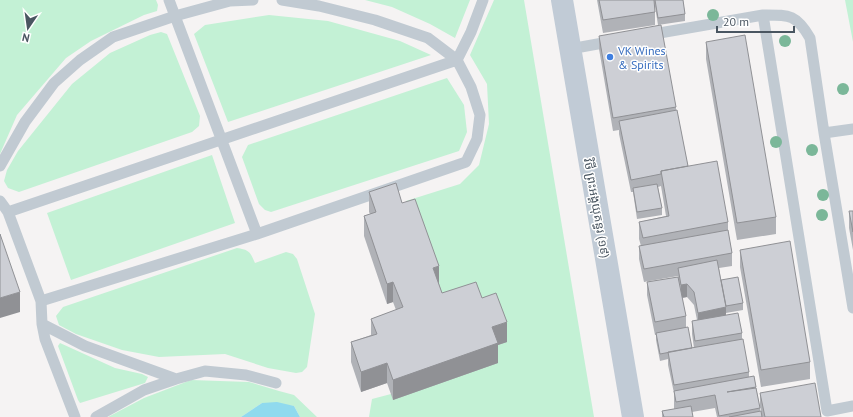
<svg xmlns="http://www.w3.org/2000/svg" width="853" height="417" viewBox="0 0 853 417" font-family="'PT Sans','Noto Sans Khmer',sans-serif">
<rect width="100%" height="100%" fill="#f5f3f3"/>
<path fill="#c3f1d5" d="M0 0H156L158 5 157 11 144 15 91 41 66 58 17 115 0 154Z
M365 0H470L455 38 430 24 392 7Z
M494 0H524L594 417H369L372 399 391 394 442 313 406 201 460 184 479 165 489 124 487 84 470 55Z
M845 0H853V42Z
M269 15 328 21 400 41 431 55 228 122 194 34 205 25Z
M161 32 167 34 200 116 199 126 192 132 19 192 8 188 4 181 7 170 18 151 72 84 110 53 150 35Z
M447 78 464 105 467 132 459 151 271 212 265 210 259 204 242 157 248 145Z
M212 155 235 223 71 280 47 213Z
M237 248C250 250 250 252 255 263L286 252 293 254 297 259 315 314 307 367 302 372 296 373 268 368 225 354 159 357 122 350 76 334 59 325 56 316 63 307Z
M60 343 115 368 142 374 148 377 145 383 80 403 78 400 58 346Z
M191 380 249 382 279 391 294 395 317 417H300L294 406 262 403 241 417H108L144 398Z"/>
<path fill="#90daee" d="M277 402 294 406 300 417H241L262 403Z"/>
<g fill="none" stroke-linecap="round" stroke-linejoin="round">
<path stroke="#c1cad2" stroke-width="11" d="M169 0 257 234
M763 15 827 411 853 406
M648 35 763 15C789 15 796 14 810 38L824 133 853 308
M570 49 614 41
M824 133 853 129
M0 166 25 122 54 83 80 60 113 37 175 16 230 1 253 0
M0 201 8 212 41 301 42 324 45 339 75 417
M8 212 457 60 471 32 483 0
M41 301 257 234 466 162 477 139 480 115 471 87 457 60 428 38 375 20 319 6 282 0
M42 324 85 346 176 379 205 371 246 375 276 383
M96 417 144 390 176 379"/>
<path stroke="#c1cbd6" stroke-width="22" d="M562 0 633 417"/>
</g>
<g fill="#7bb799">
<circle cx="713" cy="15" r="6"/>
<circle cx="785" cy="41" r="6"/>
<circle cx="843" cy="89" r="6"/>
<circle cx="776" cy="142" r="6"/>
<circle cx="812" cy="150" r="6"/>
<circle cx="823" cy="195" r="6"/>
<circle cx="822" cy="215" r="6"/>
</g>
<path fill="#b0b2b7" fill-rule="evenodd" d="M597 0H654L655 12V25L603 33Z
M654 0H683L685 14V21L658 25Z
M599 36 676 107V110L688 166 728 222V231L732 253V266L719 268 721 280 743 303V310L726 313V315L742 333V339L749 372V377L754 376 760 408V412L762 417H717L715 408 692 412 693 417H662V411L674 409V393L668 365V359L660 361 656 340V335H655L647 295V282L678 277V276L644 282 639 259V246H641L639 239V222L666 216 661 186 658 187 662 208V215L637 219 633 192H631L619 134V130L613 131 599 49ZM687 297 694 305 697 320 692 321V334L694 348H692L686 327V316L682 298Z
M706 42 776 217V234L737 240 706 59Z
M369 192 402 203 439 284 442 293 482 298 507 342 498 345V363L393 400 387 383 361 392 351 362V342L371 335V319L396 310 393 302 387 304 364 236V216L370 214 369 212Z
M849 211H853V250L849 228Z
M740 250 810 362V379L761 387 740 267Z
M760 393 821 417H762L760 406Z"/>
<path fill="#909195" d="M439 266V286L433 268Z
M393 282V302L387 304V284Z
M687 284V297L681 298V285Z
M20 292V312L0 318V298Z
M726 307V320L698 326V313Z
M507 322V342L498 345V363L393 400V380L492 327Z
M387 363V383L361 392V372Z"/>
<path fill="#cdcfd5" stroke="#909195" d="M599 0H654L655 12 603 20Z
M655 0H683L685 14 658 18Z
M661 25 676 107 613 118 599 36Z
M745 35 776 217 737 223 706 42Z
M677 110 688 166 661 171V174L631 180 619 121Z
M717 161 728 222 643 238 639 222 669 216 661 171Z
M396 183 402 203 415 199 439 266 433 268 442 293 476 282 482 298 496 293 507 322 492 327 498 343 393 380 387 363 361 372 351 342 377 334 371 319 403 307 393 282 387 284 364 216 376 212 369 192Z
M657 184 662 208 637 212 633 188Z
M849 211H853V232Z
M728 230 732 253 644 269 639 246Z
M0 234 20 292 0 298Z
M790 241 810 362 761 370 740 250Z
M717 260 726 307 698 313 694 292 687 284 681 285 678 268Z
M678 277 686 316 655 322 647 282Z
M738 277 743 303 726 306 721 280Z
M738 313 742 333 695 341 692 321Z
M688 327 692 348 660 354 656 333Z
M743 339 749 372 674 385 668 352Z
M754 376 756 387 727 392 756 388 760 408 719 416 715 395 676 402 674 391Z
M815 383 821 417H765L760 393Z
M691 406 693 417H664L662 411Z
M761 411 762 417H729Z"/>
<circle fill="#3f7fe0" stroke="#fff" stroke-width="1.5" cx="610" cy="57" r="4"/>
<g text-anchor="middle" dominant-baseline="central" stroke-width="3" stroke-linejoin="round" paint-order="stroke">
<g font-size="12" fill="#366cbe" stroke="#fff" text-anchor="start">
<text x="618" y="50">VK Wines<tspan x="618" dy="14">&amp; Spirits</tspan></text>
</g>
<g font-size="12" fill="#4a5661" stroke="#fff">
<text transform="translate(597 208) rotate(80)">វិថី ព្រះអង្គយុគន្ធរ (១៩)</text>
</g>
</g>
<g transform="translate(28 28) rotate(193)" stroke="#ffffff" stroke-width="3" paint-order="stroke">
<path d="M0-3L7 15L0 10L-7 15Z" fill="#4a5661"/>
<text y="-6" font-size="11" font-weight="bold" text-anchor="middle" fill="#4a5661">N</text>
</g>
<path d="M717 26v6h77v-6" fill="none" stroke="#4a5661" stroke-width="2"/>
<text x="723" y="26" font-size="12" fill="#4a5661" stroke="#ffffff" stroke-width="3" paint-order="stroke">20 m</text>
</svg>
